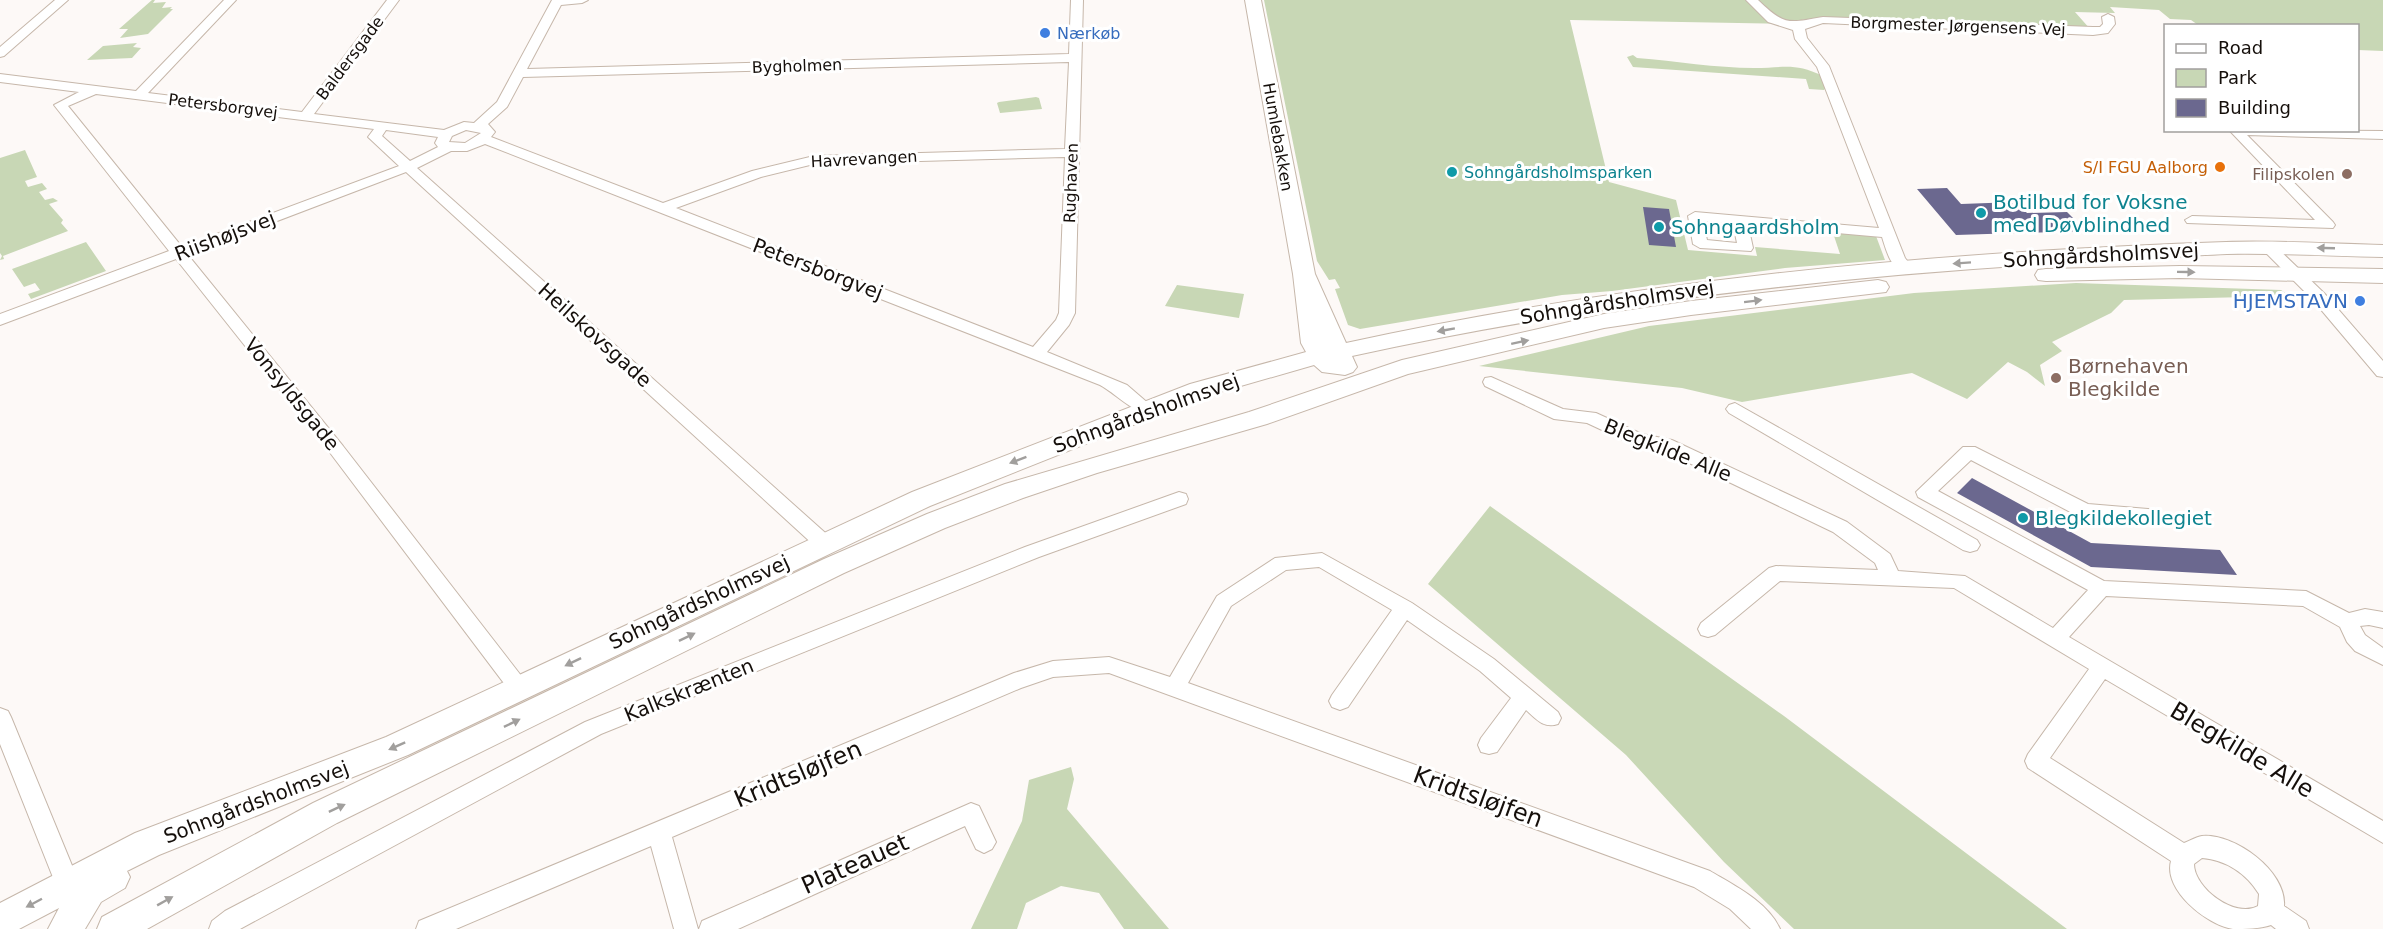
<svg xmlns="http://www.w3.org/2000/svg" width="2383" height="929" viewBox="0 0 2383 929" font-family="'DejaVu Sans',sans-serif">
<rect width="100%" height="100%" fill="#fdf9f7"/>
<path fill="#c8d7b5" d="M152 0H155L153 3 166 2 162 8 172 7 170 9H173L148 34 120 38 128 29H119Z
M1264 0H2383V51L2358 50V26L2198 25 2191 20 2170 19 2159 10 2110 7 2115 13 2075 12 2091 30 1824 19H1805L1788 24 1570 20 1609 182 1676 200 1688 250 1757 256 1755 247 1840 254 1833 233 1876 236 1885 260 1785 268 1612 291 1562 295 1360 329 1348 325 1335 289 1340 288 1335 279 1329 280 1317 261Z
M137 43 133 47 141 48 132 58 87 60 103 46Z
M1633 55 1637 58C1676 61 1716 68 1754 68 1784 68 1794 62 1823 76L1826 87 1824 90 1809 89 1806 79 1633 67 1627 57Z
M1036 97 1039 98 1042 109 1000 113 997 103 999 102Z
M25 150 37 177 25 181 28 187 42 183 47 189 39 192 45 200 53 198 58 201 49 204 63 220 61 223 68 231 3 256 4 259 0 260 2 256 0 253V158Z
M86 242 106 271 31 299 28 294 40 290 35 283 24 287 12 269Z
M2076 283 2281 290 2290 296 2124 300 2111 313 2052 342 2062 351 2040 365 2045 386 2027 372 2008 362 1967 399 1912 373 1742 402 1682 388 1479 366 1649 326 1914 293Z
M1177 285 1244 294 1239 318 1165 306Z
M1490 506 1784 716 2067 929H1794L1724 862 1626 755 1428 584Z
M1071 767 1074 779 1067 809 1169 929H1124L1099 893 1061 886 1026 903 1017 929H971L1022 821 1029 780Z"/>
<path fill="#6b688f" d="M1947 188 1961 204 2016 202 2027 213 2067 212 2086 231 1956 235 1917 189Z
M1643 207 1669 209 1676 247 1649 245Z
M1972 478 2091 543 2220 550 2237 575 2091 567 1957 493Z"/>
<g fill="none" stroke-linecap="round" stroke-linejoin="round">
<defs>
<path id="street" d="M55 0H68L4 56 0 57V47Z
M224 0H236L148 93 302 112 387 0H399L314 114 444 130 464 122 474 123 497 102 552 0H588L582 3 561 5 527 69 1069 54 1071 0H1083L1075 313 1069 325 1047 352 1127 385 1156 410 1153 414C1139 418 1114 392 1100 385L485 144 467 151H451L417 168 831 538 834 543 831 548 824 550 817 548 406 172 188 255 343 446 526 682 530 688 526 694 519 697 512 694 331 454 176 259 0 325V314L169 251 54 105 79 92 0 82V74L136 91ZM1069 62 1065 149 814 156 752 171 663 203 491 137 495 132 488 124 507 107 523 77ZM96 94 374 129 368 137 399 166 182 247 68 106ZM386 130 438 137 435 143 438 147 410 161 382 136ZM466 130 481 133 465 143 449 142 452 136ZM1065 157 1059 313 1056 320 1033 347 676 208 761 177 814 164Z
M1746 0H1758C1785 26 1788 23 1823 17L2093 27H2100L2103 24 2102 17 2108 14 2114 17 2115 24 2108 33 2093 35 1823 23 1805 29 1807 38 1829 66 1905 258 1912 267 1904 272C1890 268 1886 249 1882 237L1748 225 1753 248 1751 251 1700 248 1693 244 1688 216 1695 212 1879 228 1817 67 1795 39 1793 30 1768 22ZM1703 221 1733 224 1737 243 1707 240Z
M2229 130 2383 131V139L2247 135 2333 222 2335 225 2333 228 2187 223 2185 220 2192 216 2315 220Z
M2268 243 2273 244 2324 293 2383 361V377L2377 376 2312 299 2263 250 2261 247 2263 244Z
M1491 377 1563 409 1596 413 1642 434 1672 440 1847 522 1890 554 1898 571 1965 576 2053 628 2088 590 1918 497 1916 492 1963 447H1975L2088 504 2160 510 2162 515 2160 520 2153 522 2078 516 1971 460 1938 491 2104 581 2306 591 2349 613 2365 609 2383 612V628L2369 625 2360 626 2365 635 2383 648V665L2355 651 2347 642 2340 627 2303 606 2106 596 2069 637 2383 821V843L2105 679 2050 758 2184 843C2189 841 2196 837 2202 836 2234 833 2287 871 2284 906L2306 921 2309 929H2276L2271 925C2260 929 2245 929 2233 929 2207 925 2163 890 2171 861L2028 768 2025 761 2028 754 2089 669 1954 588 1780 581 1715 635 1708 637 1701 635 1698 629 1701 623 1769 568 1776 566 1878 570 1875 563 1833 532 1662 450 1632 444 1587 423 1554 419 1485 386 1483 382 1485 378ZM2202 858C2226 860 2246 873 2259 894L2258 906C2235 919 2194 888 2194 864Z
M1735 403 1977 540 1980 545 1977 550 1970 552 1963 550 1729 413 1726 409 1729 405Z
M1179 492 1186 494 1188 499 1186 504 1039 557 601 734 240 929H209L212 921 225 911 585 722 1025 547Z
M1322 553 1412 603 1494 659 1558 712 1561 718 1558 724C1544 729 1536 719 1526 710L1497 752 1489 754 1481 752 1478 745 1481 738 1511 698 1480 671 1407 620 1348 707 1340 710 1332 707 1329 701 1332 695 1392 610 1319 567 1286 570 1231 606 1188 683 1710 871C1735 886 1768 902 1780 929H1751L1730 909 1694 887 1109 673 1053 677 1021 688 672 837 698 929H674L651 846 456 929H416L419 921 1014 673 1053 661 1109 657 1170 677 1217 596 1275 558Z
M0 708 8 711 11 717 80 885 76 893 68 896 60 893 56 885 0 744Z
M971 803 979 806 996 842 992 849 984 853 976 849 965 826 738 929H699L702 921Z"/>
<path id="secondary" d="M1245 0H1261L1315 274 1346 343C1635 280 1931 252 2226 242 2278 240 2331 244 2383 245V257C2331 256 2278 253 2227 254 2178 256 2129 260 2081 262 1836 276 1592 303 1352 356L1357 367 1353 372 1345 375 1322 372 1314 365 1206 396 930 506 408 755 159 855 127 871 130 877 125 888 101 902 85 929H48L59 908 19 929H0V903L135 833 386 737 912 492 1190 384 1306 352 1301 343 1293 274Z
M2180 266 2383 269V283L2180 278 2046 281 2038 280 2035 275 2038 270 2046 269Z
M1878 280 1886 282 1889 287 1886 292 1691 315 1604 328 1408 374 1267 424 1097 473 1023 498 945 528 844 573 337 823 147 929H97L102 917 313 803 824 559 927 514 1005 484 1249 412 1402 360 1604 314 1691 301Z"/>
</defs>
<use href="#street" stroke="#c6b7aa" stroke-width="2"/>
<use href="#secondary" stroke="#c6b7aa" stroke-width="2"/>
<use href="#street" fill="#fff" fill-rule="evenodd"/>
<use href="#secondary" fill="#fff" fill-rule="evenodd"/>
</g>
<defs><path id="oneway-solid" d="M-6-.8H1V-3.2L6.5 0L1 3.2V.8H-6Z" transform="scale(1.5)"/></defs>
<g fill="#a19f9d">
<use href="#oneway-solid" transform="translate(2326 248) rotate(-178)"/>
<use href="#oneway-solid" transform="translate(1962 263) rotate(176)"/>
<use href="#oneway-solid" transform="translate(2186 272) rotate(1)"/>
<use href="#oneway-solid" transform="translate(1753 301) rotate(-7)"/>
<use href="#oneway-solid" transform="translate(1446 330) rotate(170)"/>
<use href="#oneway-solid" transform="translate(1520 342) rotate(-12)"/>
<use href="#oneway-solid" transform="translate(1018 460) rotate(159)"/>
<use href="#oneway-solid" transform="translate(687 637) rotate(-26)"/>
<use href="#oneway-solid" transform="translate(573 662) rotate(154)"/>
<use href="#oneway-solid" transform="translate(512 723) rotate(-26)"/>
<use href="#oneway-solid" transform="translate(397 746) rotate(156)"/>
<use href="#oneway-solid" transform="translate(337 808) rotate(-25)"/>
<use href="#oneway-solid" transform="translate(165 901) rotate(-29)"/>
<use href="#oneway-solid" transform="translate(34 903) rotate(152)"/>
</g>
<g fill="#3f7fe0" stroke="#fff" stroke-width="2">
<circle cx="1045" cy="33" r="6"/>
<circle cx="2360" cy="301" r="6"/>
</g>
<circle fill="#e8710a" stroke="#fff" stroke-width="2" cx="2220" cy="167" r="6"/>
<g fill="#0f9aa8" stroke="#fff" stroke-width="2">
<circle cx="1452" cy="172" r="6"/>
<circle cx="1981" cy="213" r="6"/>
<circle cx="1659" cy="227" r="6"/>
<circle cx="2023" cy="518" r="6"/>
</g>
<g fill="#8d6e63" stroke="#fff" stroke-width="2">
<circle cx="2347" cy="174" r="6"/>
<circle cx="2056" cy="378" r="6"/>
</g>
<g text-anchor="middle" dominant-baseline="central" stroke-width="6" stroke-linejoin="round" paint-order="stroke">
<g font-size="16" fill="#150f0b" stroke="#fff">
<text transform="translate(1958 26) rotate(2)">Borgmester Jørgensens Vej</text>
<text transform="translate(350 58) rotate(-53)">Baldersgade</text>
<text transform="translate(797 66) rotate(-2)">Bygholmen</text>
<text transform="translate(223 106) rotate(7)">Petersborgvej</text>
<text transform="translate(1278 137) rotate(80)">Humlebakken</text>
<text transform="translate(864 159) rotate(-3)">Havrevangen</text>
<text transform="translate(1071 183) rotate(-88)">Rughaven</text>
</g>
<g font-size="16" fill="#366cbe" stroke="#fff" text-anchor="start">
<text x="1057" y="33">Nærkøb</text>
</g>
<g font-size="16" fill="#c56008" stroke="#fff" text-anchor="end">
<text x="2208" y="167">S/I FGU Aalborg</text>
</g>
<g font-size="16" fill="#0d838f" stroke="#fff" text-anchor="start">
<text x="1464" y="172">Sohngårdsholmsparken</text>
</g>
<g font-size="16" fill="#785e54" stroke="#fff" text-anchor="end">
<text x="2335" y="174">Filipskolen</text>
</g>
<g font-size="20" fill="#0d838f" stroke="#fff" text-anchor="start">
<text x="1993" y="202">Botilbud for Voksne<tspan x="1993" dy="23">med Døvblindhed</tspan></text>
<text x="1671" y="227">Sohngaardsholm</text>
<text x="2035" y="518">Blegkildekollegiet</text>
</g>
<g font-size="20" fill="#150f0b" stroke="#fff">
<text transform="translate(225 236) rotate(-21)">Riishøjsvej</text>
<text transform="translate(2101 255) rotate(-3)">Sohngårdsholmsvej</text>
<text transform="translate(818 269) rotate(21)">Petersborgvej</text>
<text transform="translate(1617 302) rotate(-9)">Sohngårdsholmsvej</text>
<text transform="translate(595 335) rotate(42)">Heilskovsgade</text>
<text transform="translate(292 394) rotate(51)">Vonsyldsgade</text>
<text transform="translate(1146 413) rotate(-20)">Sohngårdsholmsvej</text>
<text transform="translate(1668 450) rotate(22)">Blegkilde Alle</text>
<text transform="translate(699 602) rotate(-25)">Sohngårdsholmsvej</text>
<text transform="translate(689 690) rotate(-22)">Kalkskrænten</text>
<text transform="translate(256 802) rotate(-21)">Sohngårdsholmsvej</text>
</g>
<g font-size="20" fill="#366cbe" stroke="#fff" text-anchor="end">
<text x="2348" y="301">HJEMSTAVN</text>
</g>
<g font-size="20" fill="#785e54" stroke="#fff" text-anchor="start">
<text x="2068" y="366">Børnehaven<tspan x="2068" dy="23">Blegkilde</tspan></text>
</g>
<g font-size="24" fill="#150f0b" stroke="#fff">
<text transform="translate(2242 750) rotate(31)">Blegkilde Alle</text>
<text transform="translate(798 774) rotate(-23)">Kridtsløjfen</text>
<text transform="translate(1478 797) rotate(20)">Kridtsløjfen</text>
<text transform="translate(855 864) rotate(-24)">Plateauet</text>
</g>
</g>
<rect x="2164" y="24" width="195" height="108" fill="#ffffff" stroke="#a19f9d" stroke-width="1.5"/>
<rect x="2176" y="44" width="30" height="9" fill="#ffffff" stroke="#a19f9d" stroke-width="1.5"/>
<text x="2218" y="54" font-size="18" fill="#150f0b">Road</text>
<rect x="2176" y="69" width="30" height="18" fill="#c8d7b5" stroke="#a19f9d" stroke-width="1.5"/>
<text x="2218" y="84" font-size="18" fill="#150f0b">Park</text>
<rect x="2176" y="99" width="30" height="18" fill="#6b688f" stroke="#a19f9d" stroke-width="1.5"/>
<text x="2218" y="114" font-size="18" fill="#150f0b">Building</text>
</svg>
